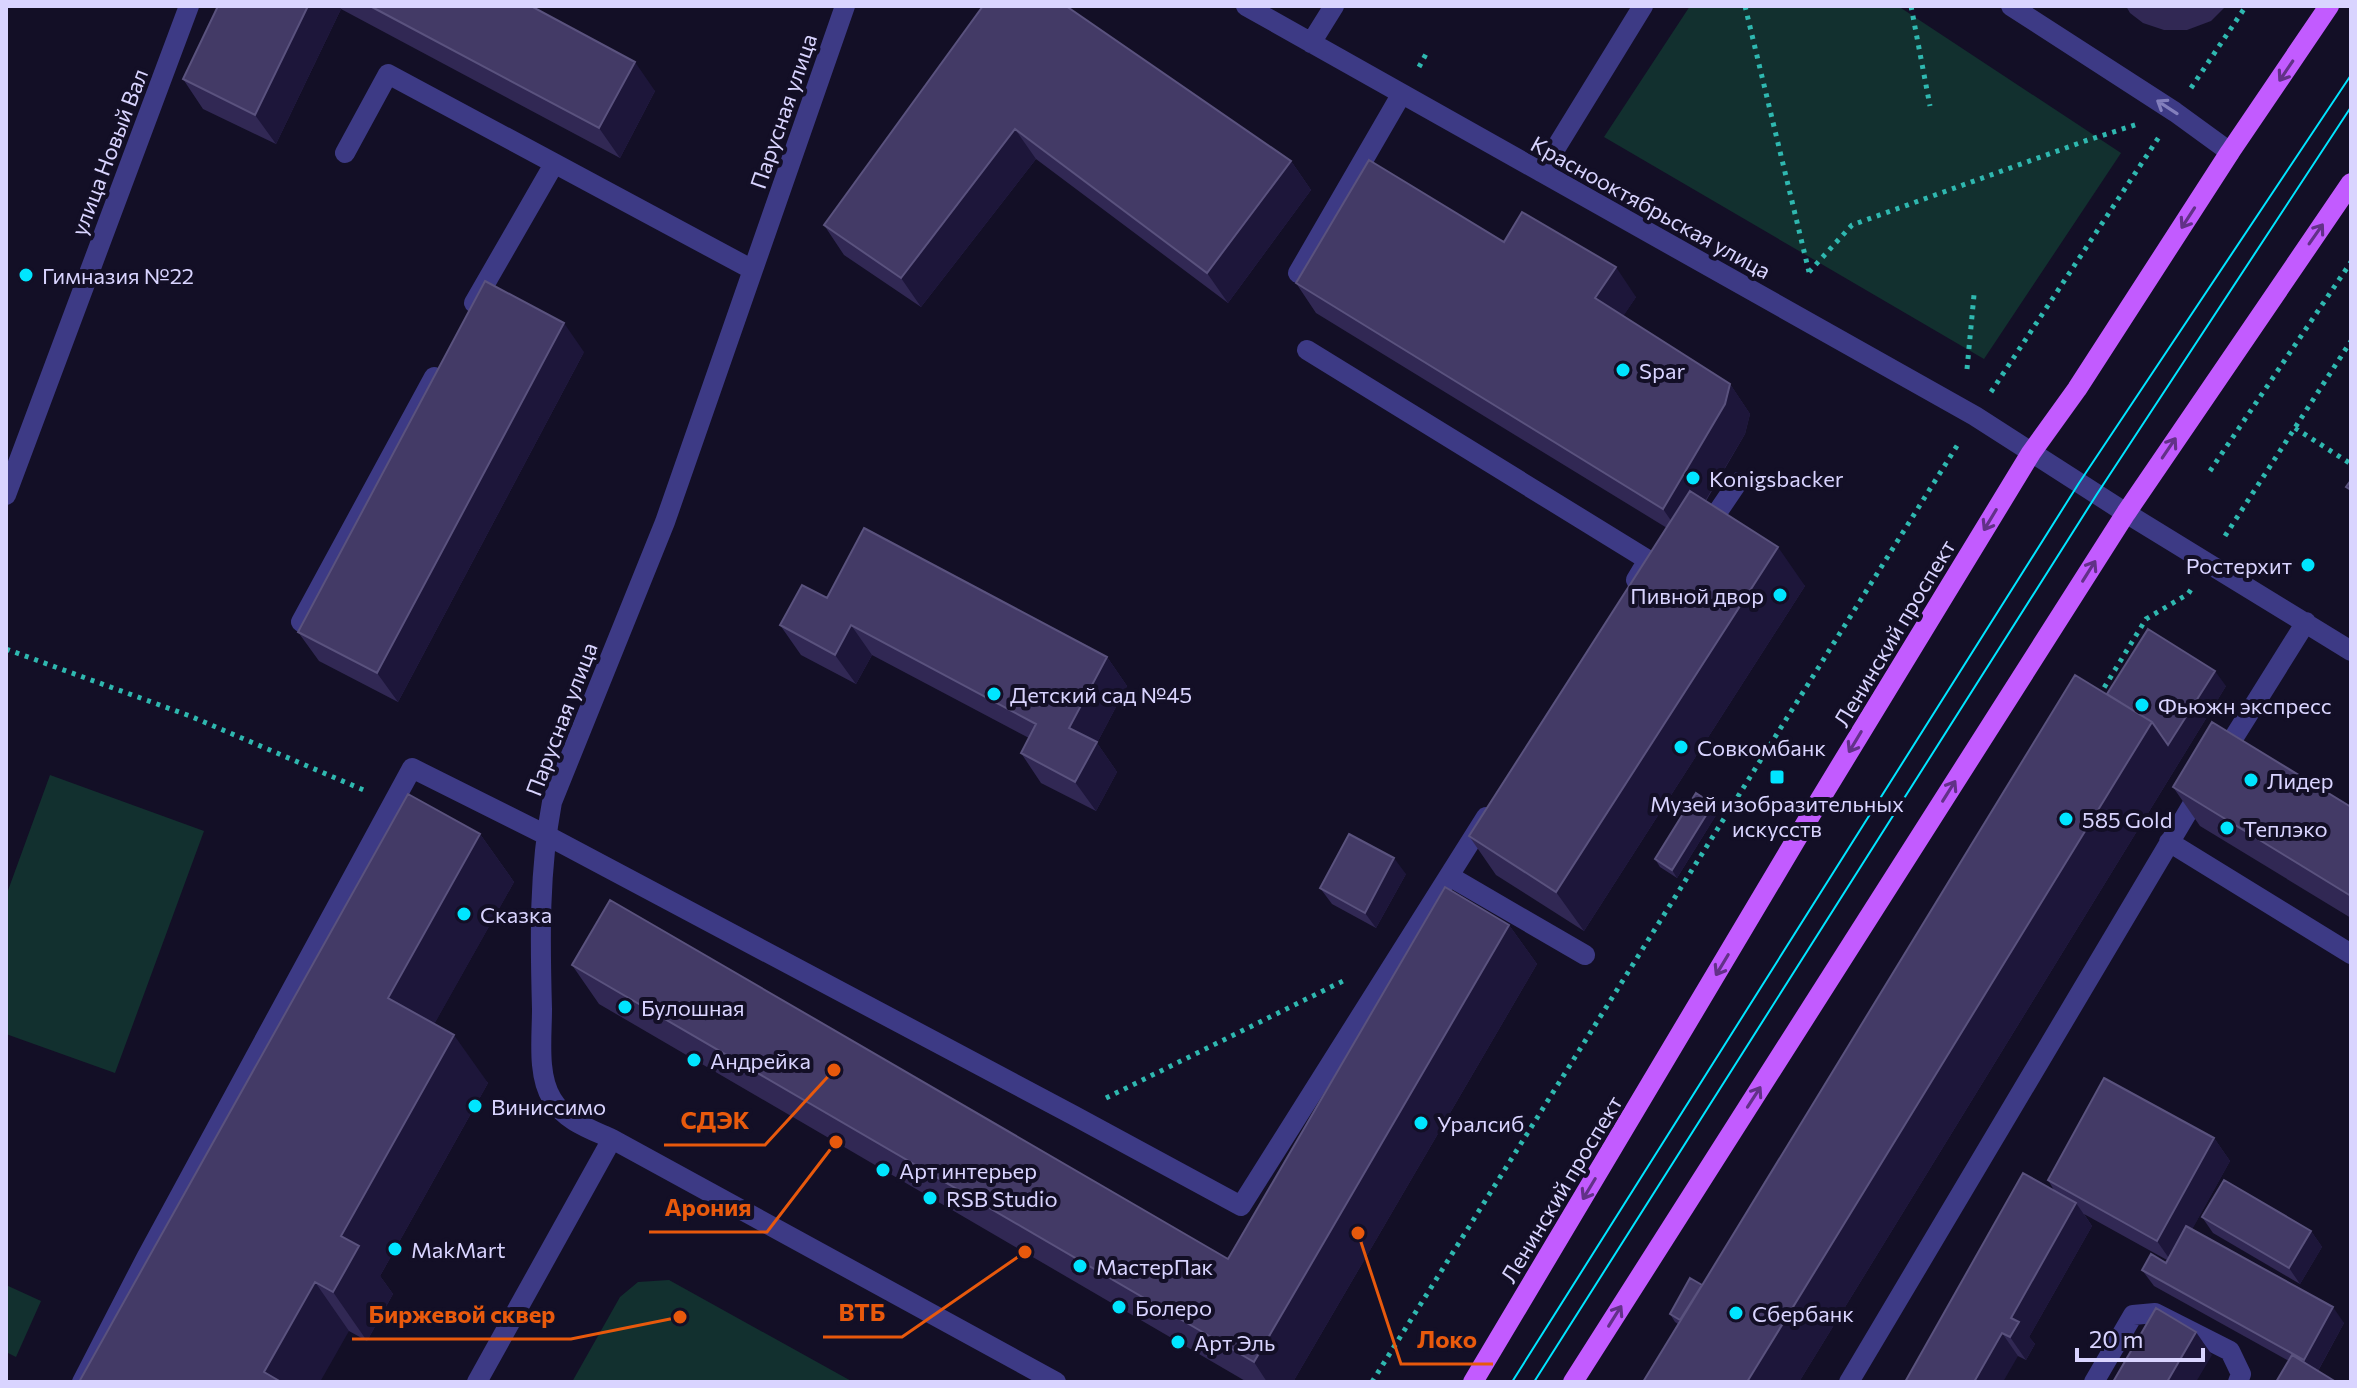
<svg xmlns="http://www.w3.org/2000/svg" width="2357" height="1388" viewBox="0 0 2357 1388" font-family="Commissioner,sans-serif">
<rect width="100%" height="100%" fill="#130f26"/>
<path fill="#12302f" d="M1690 6H1898L2121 153 1984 359 1604 137Z
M50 775 204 831 115 1073 6 1034V896Z
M669 1280 853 1382H572L620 1297 638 1282Z
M6 1285 41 1301 16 1357 6 1352Z"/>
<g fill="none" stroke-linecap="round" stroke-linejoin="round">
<path stroke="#2fb8b0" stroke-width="5" stroke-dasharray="4 6" stroke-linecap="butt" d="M1745 6 1809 272
M1911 6 1930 106
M1419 67 1426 54
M2191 88 2246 6
M1809 272 1852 225 2085 141 2138 124
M1967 369 1974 295
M1991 392 2159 137
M2295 428 2351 464
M2210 471 2351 262
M2225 536 2351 341
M6 649 190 716 366 791
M2099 696 2146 619 2188 594 2192 588
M1106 1098 1345 980
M1372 1382 1960 441"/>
<path stroke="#3d3a85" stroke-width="20" d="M845 6 665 522 552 802C539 871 540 939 542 1009 542 1037 537 1075 552 1099 565 1121 590 1129 612 1139L1056 1382
M1246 6 1975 416 2126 513 2351 651
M2011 6 2175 112 2230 152
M1311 43 1334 6
M345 153 388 74 753 270
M1541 172 1643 6
M1298 273 1401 95
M474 303 554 164
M1307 350 1648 560 1636 580
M6 495 189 6
M1704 532 1738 482
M301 622 434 377
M2221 758 2306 622
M2169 842 2351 954
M1449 876 1585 955
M82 1382 146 1258 412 768 546 835 1073 1115 1241 1206 1486 817
M477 1382 612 1139
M1849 1382 2202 788
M2094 1382 2133 1315 2155 1313 2230 1351 2241 1374 2238 1382"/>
<path stroke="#c25bff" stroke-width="20" d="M1473 1382 1819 801 2031 453 2077 389 2230 152 2329 6
M1573 1382 2126 513 2351 183"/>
<path stroke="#00e5ff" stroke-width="2" d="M1512 1382 2079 483 2351 75
M1534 1382 2097 494 2351 107"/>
</g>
<path fill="#312854" d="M218 6H531L655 91 620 158 341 9 276 144 203 109 183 79Z
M983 6 1291 161 1311 190 1228 303 1036 159 921 307 844 255 824 225Z
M2126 6H2226L2211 21 2187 30H2164L2143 23 2130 13Z
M1504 242 1636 297 1623 316 1730 384 1750 414 1745 434 1706 501 1805 586 1584 931 1496 875 1469 836 1667 528 1316 313 1296 283Z
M584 352 398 702 319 661 298 632Z
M827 598 1107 657 1127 686 1097 743 1117 772 1096 811 1041 783 1021 753 1029 738 872 655 856 684 801 655 780 625Z
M2226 686 1799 1382H1643L1678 1324 1675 1322 1670 1314 1702 1285 2107 694Z
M2173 787 2351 807V918L2200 826Z
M1713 804 1718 812 1677 878 1660 867 1655 859Z
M480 834 514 882 434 1024 488 1083 380 1276 393 1294 367 1341 349 1331 79 1382Z
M1406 874 1376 928 1332 904 1320 888Z
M1509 925 1537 964 1293 1382H1247L599 1004 572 965 1228 1259Z
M2214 1138 2230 1161 2192 1229 2344 1323 2318 1371 2289 1361 2154 1286 2142 1270 2166 1263 2167 1260 2084 1214 2092 1226 2029 1337 2035 1344 2026 1360 2018 1356 1905 1382 2055 1192 2048 1180Z
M2202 1217 2311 1231 2322 1247 2300 1284 2213 1233Z"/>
<path fill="#1d163a" d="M308 6H339L341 9 276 144 255 115Z
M635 62 655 91 620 158 599 128Z
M1015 129 1036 159 921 307 901 278Z
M1291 161 1311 190 1228 303 1207 273Z
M1616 267 1636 297 1616 327 1595 298Z
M564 323 584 352 398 702 377 673Z
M1730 384 1750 414 1745 434 1683 538 1663 509Z
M1778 547 1805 586 1584 931 1556 892Z
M851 625 872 655 856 684 835 655Z
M1107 657 1127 686 1097 743 1117 772 1096 811 1075 782 1069 728Z
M2215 671 2226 686 1799 1382H1747L2152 722Z
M1713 804 1718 812 1677 878 1672 870Z
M480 834 514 882 422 1046 388 998Z
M1394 858 1406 874 1376 928 1365 913Z
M1509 925 1537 964 1293 1382H1267L1254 1362Z
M454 1035 488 1083 380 1276 393 1294 367 1341 333 1292 341 1236Z
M2214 1138 2230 1161 2173 1264 2157 1241Z
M2076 1203 2092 1226 2029 1337 2035 1344 2026 1360 2010 1337 2011 1318Z
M2311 1231 2322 1247 2300 1284 2289 1268Z
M315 1282 349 1331 320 1382H271L264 1372Z
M2333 1307 2344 1323 2315 1376 2304 1360Z
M2196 1332 2212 1355 2196 1382H2167Z
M2002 1333 2018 1356 2003 1382H1974Z"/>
<path fill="#433a66" stroke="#5a527e" stroke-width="2" d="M218 6H308L255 115 183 79Z
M370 6H531L635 62 599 128Z
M983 6H1066L1291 161 1207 273 1015 129 901 278 824 225Z
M1369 160 1504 242 1522 212 1616 267 1595 298 1730 384 1725 404 1663 509 1296 283Z
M485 281 564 323 377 673 298 632Z
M2351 480V490L2346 487Z
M1690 491 1778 547 1556 892 1469 836Z
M864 528 1107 657 1069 728 1097 742 1075 782 1021 753 1036 724 851 625 835 655 780 625 802 585 827 598Z
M2148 629 2215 671 2168 745 2152 722 2107 694Z
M2075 675 2152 722 1747 1382H1643Z
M2212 722 2351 807V896L2173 787Z
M1696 793 1713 804 1672 870 1655 859Z
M408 794 480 834 388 998 454 1035 341 1236 359 1246 333 1292 315 1282 264 1372 281 1382H79Z
M1349 834 1394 858 1365 913 1320 888Z
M1445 887 1509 925 1254 1362 572 965 610 900 1228 1259Z
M2104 1078 2214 1138 2157 1241 2048 1180Z
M2023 1173 2076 1203 2011 1318 2019 1322 2010 1337 2002 1333 1974 1382H1905Z
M2224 1180 2311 1231 2289 1268 2202 1217Z
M2186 1226 2333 1307 2304 1360 2142 1270 2151 1254 2166 1263Z
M1690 1278 1702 1285 1680 1320 1670 1314Z
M2156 1308 2196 1332 2167 1382H2113Z
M2292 1355 2336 1382H2276Z"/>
<defs><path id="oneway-shaft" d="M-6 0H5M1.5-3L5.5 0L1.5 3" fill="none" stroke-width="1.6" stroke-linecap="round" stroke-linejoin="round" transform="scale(2)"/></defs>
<g stroke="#623188">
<use href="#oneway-shaft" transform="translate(2286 71) rotate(124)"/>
<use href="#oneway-shaft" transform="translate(2188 218) rotate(123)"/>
<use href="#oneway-shaft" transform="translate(2316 234) rotate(-55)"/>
<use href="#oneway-shaft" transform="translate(2169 448) rotate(-56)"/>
<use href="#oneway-shaft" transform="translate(1990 520) rotate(121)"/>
<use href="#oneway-shaft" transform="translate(2089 571) rotate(-58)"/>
<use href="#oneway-shaft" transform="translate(1855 742) rotate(121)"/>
<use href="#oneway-shaft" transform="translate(1949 791) rotate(-58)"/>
<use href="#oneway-shaft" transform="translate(1722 965) rotate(121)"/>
<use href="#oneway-shaft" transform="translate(1754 1097) rotate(-57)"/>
<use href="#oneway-shaft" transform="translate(1589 1189) rotate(121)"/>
<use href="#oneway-shaft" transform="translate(1615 1316) rotate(-58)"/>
</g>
<use stroke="#837fbc" href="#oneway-shaft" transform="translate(2167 107) rotate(-147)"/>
<g fill="#00e5ff" stroke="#130f26" stroke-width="3">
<circle cx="26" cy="275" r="8"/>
<circle cx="1623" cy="370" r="8"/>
<circle cx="1693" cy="478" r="8"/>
<circle cx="2308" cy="565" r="8"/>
<circle cx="1780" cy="595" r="8"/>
<circle cx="994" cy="694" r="8"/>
<circle cx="2142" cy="705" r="8"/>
<circle cx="1681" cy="747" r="8"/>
<rect x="1769" y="769" width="16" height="16" rx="4"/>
<circle cx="2251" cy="780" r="8"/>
<circle cx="2066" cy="819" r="8"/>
<circle cx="2227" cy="828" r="8"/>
<circle cx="464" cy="914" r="8"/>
<circle cx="625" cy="1007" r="8"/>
<circle cx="694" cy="1060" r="8"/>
<circle cx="475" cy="1106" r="8"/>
<circle cx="1421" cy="1123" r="8"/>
<circle cx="883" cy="1170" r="8"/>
<circle cx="930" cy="1198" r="8"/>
<circle cx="395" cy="1249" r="8"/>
<circle cx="1080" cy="1266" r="8"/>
<circle cx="1119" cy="1307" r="8"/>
<circle cx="1736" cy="1313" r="8"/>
<circle cx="1178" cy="1342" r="8"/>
</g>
<g text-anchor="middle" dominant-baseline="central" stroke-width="8" stroke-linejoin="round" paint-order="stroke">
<g font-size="22" fill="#d9d4ff" stroke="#130f26">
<text transform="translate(783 111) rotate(-71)">Парусная улица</text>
<text transform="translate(109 152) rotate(-69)">улица Новый Вал</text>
<text transform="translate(1651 207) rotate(29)">Краснооктябрьская улица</text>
<text transform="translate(1894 633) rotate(-59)">Ленинский проспект</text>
<text transform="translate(561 719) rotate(-69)">Парусная улица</text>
<text transform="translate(1561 1189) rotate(-59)">Ленинский проспект</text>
</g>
<g font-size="22" fill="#d9d4ff" stroke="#130f26" text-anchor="start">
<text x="42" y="275">Гимназия №22</text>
<text x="1639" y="370">Spar</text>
<text x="1709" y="478">Konigsbacker</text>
<text x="2292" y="565" text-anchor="end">Ростерхит</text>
<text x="1764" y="595" text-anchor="end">Пивной двор</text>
<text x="1010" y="694">Детский сад №45</text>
<text x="2158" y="705">Фьюжн экспресс</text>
<text x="1697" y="747">Совкомбанк</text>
<text x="2267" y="780">Лидер</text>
<text x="1777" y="803" text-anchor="middle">Музей изобразительных<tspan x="1777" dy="25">искусств</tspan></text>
<text x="2082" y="819">585 Gold</text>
<text x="2243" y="828">Теплэко</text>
<text x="480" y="914">Сказка</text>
<text x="641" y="1007">Булошная</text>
<text x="710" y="1060">Андрейка</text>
<text x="491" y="1106">Виниссимо</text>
<text x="1437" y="1123">Уралсиб</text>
<text x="899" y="1170">Арт интерьер</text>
<text x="946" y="1198">RSB Studio</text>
<text x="411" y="1249">MakMart</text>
<text x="1096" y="1266">МастерПак</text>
<text x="1135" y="1307">Болеро</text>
<text x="1752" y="1313">Сбербанк</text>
<text x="1194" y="1342">Арт Эль</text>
</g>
</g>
<path fill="none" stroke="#e8590c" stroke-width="3" d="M834 1070L765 1145H664M836 1142L767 1232H649M1025 1252L902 1337H823M680 1317L571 1339H352M1358 1233L1401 1364H1493"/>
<g fill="#e8590c" stroke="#130f26" stroke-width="3">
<circle cx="834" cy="1070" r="8"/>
<circle cx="836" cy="1142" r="8"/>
<circle cx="1025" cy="1252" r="8"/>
<circle cx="680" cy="1317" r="8"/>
<circle cx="1358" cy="1233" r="8"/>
</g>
<g font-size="24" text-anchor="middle" font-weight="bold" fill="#e8590c" stroke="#130f26" stroke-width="8" stroke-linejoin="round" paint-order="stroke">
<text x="715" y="1129">СДЭК</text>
<text x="708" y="1216">Арония</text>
<text x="862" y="1321">ВТБ</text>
<text x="462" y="1323">Биржевой сквер</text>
<text x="1447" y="1348">Локо</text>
</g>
<rect width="2357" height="1388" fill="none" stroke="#d9d4ff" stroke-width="16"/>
<path d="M2077 1348v12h126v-12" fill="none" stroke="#d9d4ff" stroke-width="4"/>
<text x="2089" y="1348" font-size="24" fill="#d9d4ff" stroke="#130f26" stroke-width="6" paint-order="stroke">20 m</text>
</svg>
